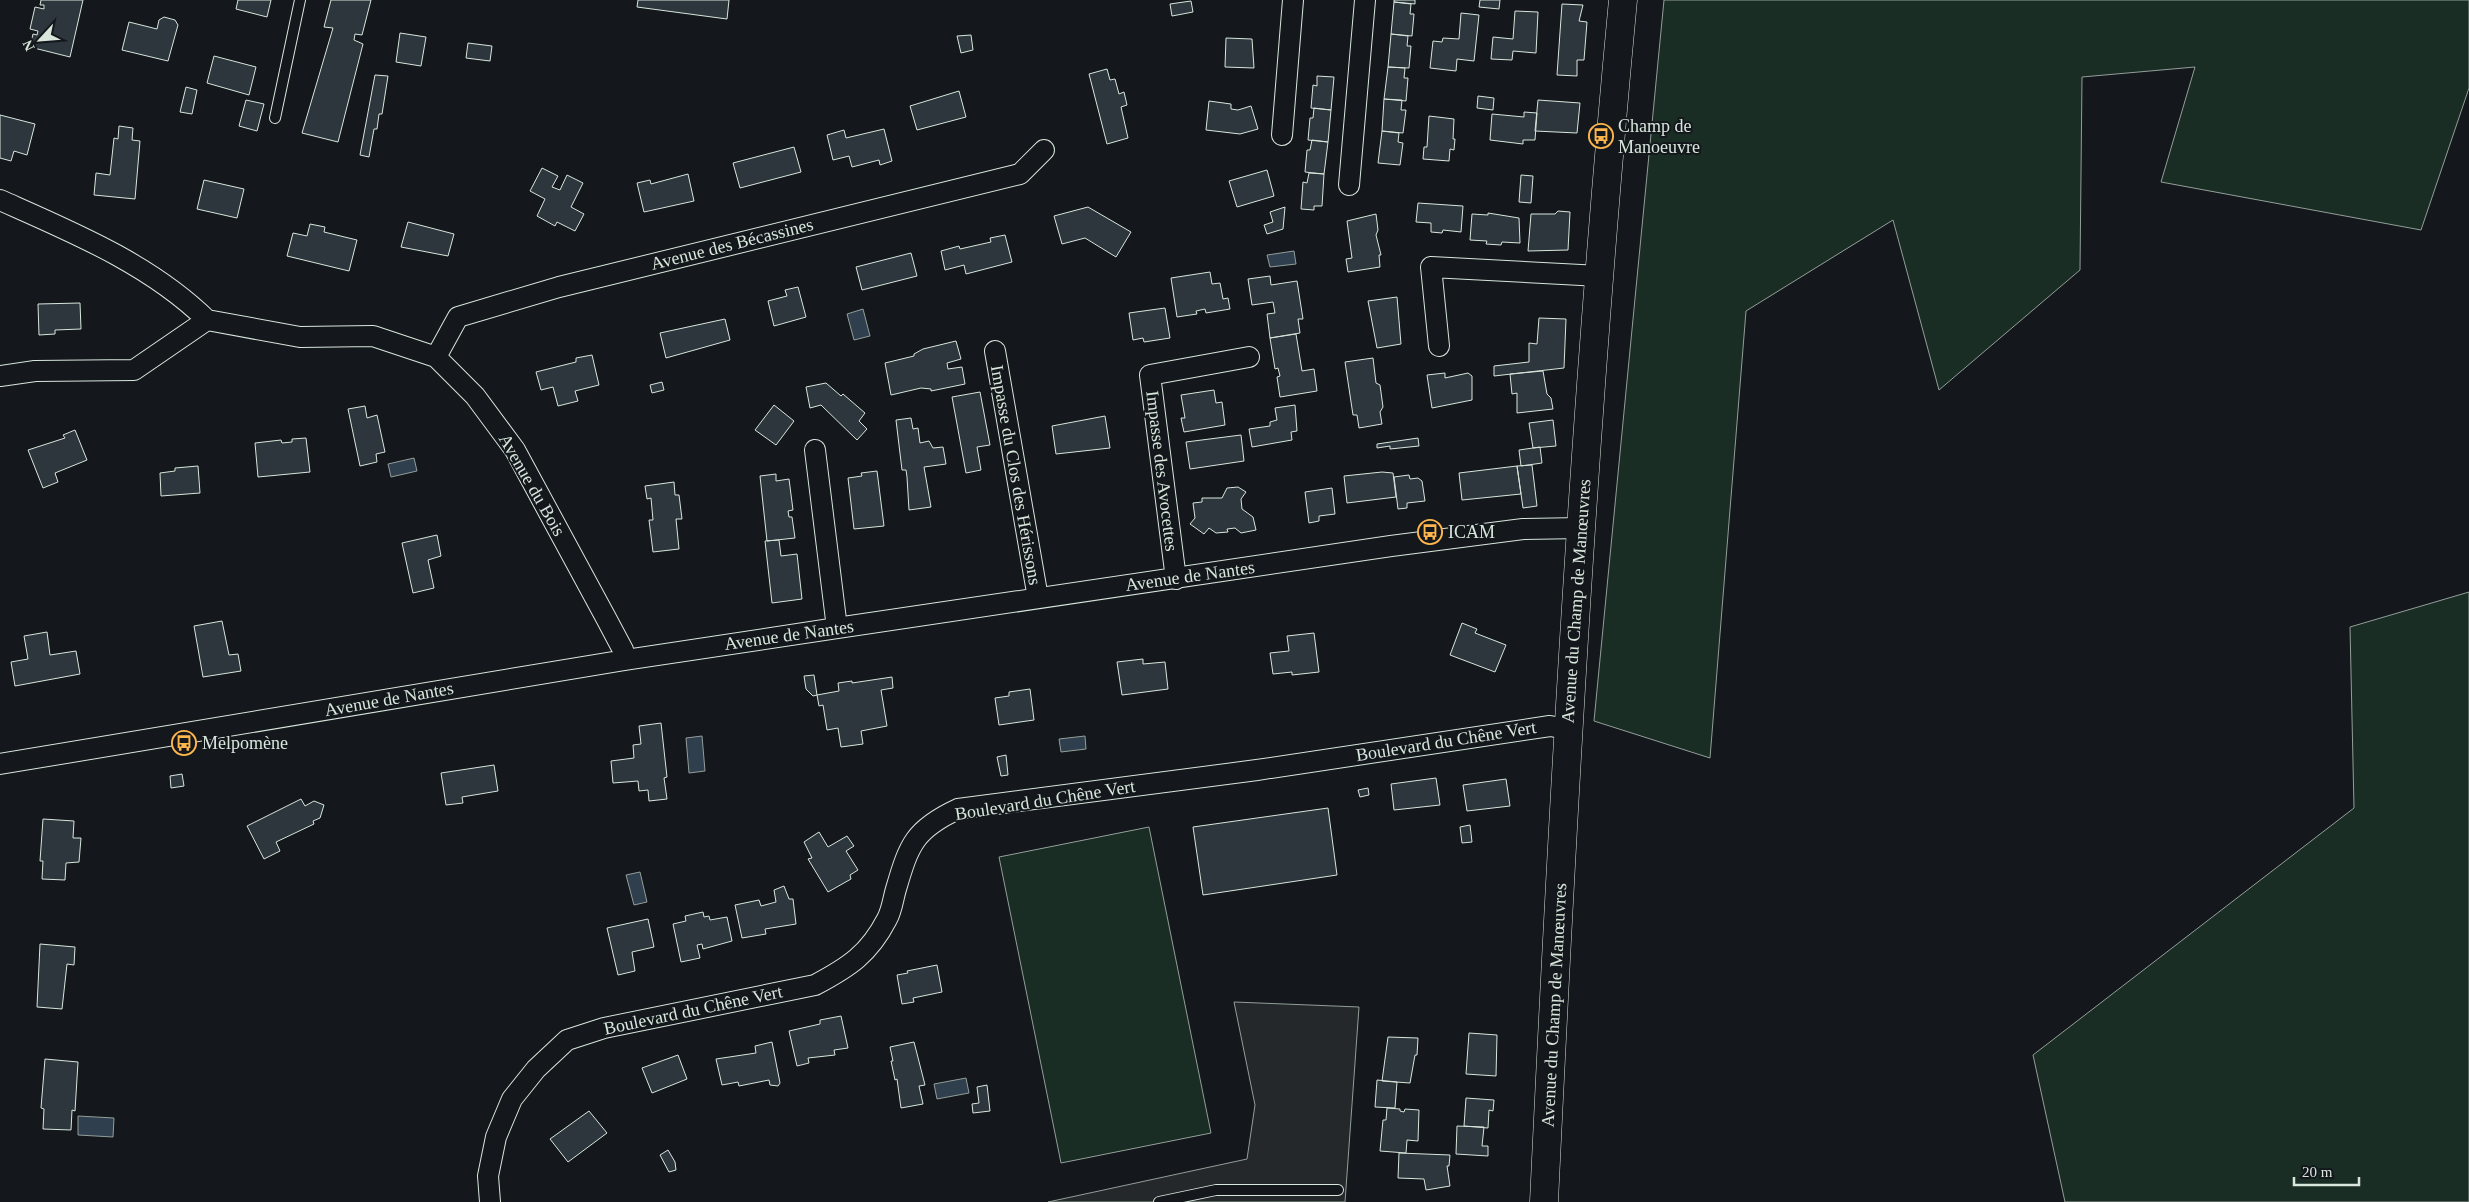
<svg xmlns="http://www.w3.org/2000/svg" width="2469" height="1202" viewBox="0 0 2469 1202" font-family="Georgia,serif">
<rect width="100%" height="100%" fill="#14181c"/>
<path fill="#1a2d24" stroke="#939e99" d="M1664 0H2469V88L2421 230 2161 182 2195 67 2082 77 2080 270 1939 390 1893 220 1746 311 1710 758 1594 721Z
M2469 592V1202H2065L2033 1055 2354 808 2350 627Z
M1149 827 1211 1133 1061 1163 999 857Z"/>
<path fill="#24282b" stroke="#939e99" d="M1234 1002 1359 1007 1345 1202H1048L1247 1159 1255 1105Z"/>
<path fill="#2f3f4d" stroke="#939e99" d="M1294 251 1296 264 1270 267 1267 255Z
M863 309 870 336 854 340 847 314Z
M414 458 417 471 391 477 388 464Z
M702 736 705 771 689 773 686 738Z
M1085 736 1086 749 1061 752 1059 739Z
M640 872 647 902 634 905 626 875Z
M966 1078 969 1093 937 1099 934 1084Z
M78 1116 114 1118 113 1137 78 1135Z"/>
<path fill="#2c363c" stroke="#d8e6dc" d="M41 0H83L70 57 30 47 33 34 37 35 38 31 30 29 35 7 44 9V5H40Z
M238 0H271L267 17 236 9Z
M331 0H371L362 35 355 34 354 40 363 44 338 142 302 133 333 28 324 27Z
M638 0H729L727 19 637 7Z
M1394 0H1415V4L1394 2Z
M1480 0H1500L1499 9 1479 7Z
M1191 1 1193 12 1172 16 1170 4Z
M1394 2 1411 4 1410 14H1414L1412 36 1391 34Z
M1562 4 1583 5 1579 21 1587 22 1584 60H1577V76L1557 75Z
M1515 11 1538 12 1536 53 1513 51 1512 60 1491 59 1493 37 1513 39Z
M1461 13 1479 15 1474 61 1457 59 1456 71 1430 68 1433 41 1442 42 1443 38 1459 39Z
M164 17 175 20 178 25 168 61 122 50 129 22 157 29 159 20Z
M400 33 426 37 421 66 396 62Z
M1391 34 1408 36 1407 46H1411L1409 68 1388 67Z
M971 35 973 50 961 53 957 36Z
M1226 38 1252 39 1254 68 1225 67Z
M468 43 492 46 490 61 466 58Z
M214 56 256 67 249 95 207 83Z
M1388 67 1405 68 1404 78H1408L1406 101 1384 99Z
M1107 69 1110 80 1115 79 1119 94 1124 92 1127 105 1121 107 1128 138 1107 144 1089 74Z
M375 75 388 76 382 114H379L377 129H374L369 157 360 155Z
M1317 76 1334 77 1331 110 1311 108 1313 85 1317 86Z
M186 87 197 90 192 114 180 112Z
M959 91 966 117 917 130 910 106Z
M1478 96 1494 98 1493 110 1477 108Z
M1384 99 1402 100 1401 110H1406L1403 133 1382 131Z
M246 100 264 104 257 131 239 126Z
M1538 100 1580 103 1577 133 1535 131Z
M1209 101 1231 104V109L1238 110 1251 106 1258 129 1240 134 1206 130Z
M1314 108 1331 110 1328 142 1308 140 1310 118H1313Z
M1524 112 1537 113 1535 140H1523V144L1490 140 1492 114 1524 117Z
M0 115 35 124 27 155 14 151 11 161 0 158Z
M1429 116 1454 119 1453 139H1455L1454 150 1450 149 1449 161 1423 159 1424 147H1427Z
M119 126 133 128 132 140 140 141 135 199 94 195 96 173 110 175 114 138 118 139Z
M884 129 892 161 880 165 879 160 852 167 849 156 833 160 827 135 844 130 846 138Z
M1382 131 1399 133 1398 142 1403 143 1400 165 1378 163Z
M1312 140 1328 142 1324 174 1305 172 1307 150H1310Z
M794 147 801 172 740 188 733 163Z
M542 168 558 176 552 187 560 190 567 175 583 183 571 207 584 214 575 231 557 222 555 226 537 216 545 199 530 191Z
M1267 170 1274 196 1237 207 1229 181Z
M1309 173 1324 174 1322 206H1314V210L1301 209 1303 182 1307 183Z
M688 174 694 201 644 212 637 183 650 180 651 184Z
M1521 175 1533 176 1531 203 1519 202Z
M204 180 244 189 237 218 197 209Z
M1418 203 1463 206 1461 232 1443 230 1442 233 1431 232V223L1416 222Z
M1088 207 1131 232 1116 257 1085 238 1062 244 1054 216Z
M1285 207 1283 229 1267 234 1264 225 1273 222 1270 212Z
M1558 211 1570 212 1568 250 1528 251 1531 214H1555Z
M1488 213 1519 218 1520 243 1502 242 1501 245 1486 244 1487 241 1470 240 1472 214 1488 215Z
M1376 214 1378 230 1376 235 1381 255H1379L1380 267 1348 272 1346 259 1352 258 1347 221Z
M408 222 454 234 448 256 401 247Z
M310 224 325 227 324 232 357 240 349 271 287 256 293 233 307 236Z
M1005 235 1012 262 966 274 964 265 945 270 941 251 959 246 960 249 991 242 990 238Z
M911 253 917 276 862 290 856 267Z
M1210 272 1212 284 1220 283 1223 299 1228 298 1230 309 1206 313 1205 309 1196 311 1197 314 1177 317 1171 278Z
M1270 276 1271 285 1297 281 1303 319H1298L1300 333 1270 338 1267 314 1275 313 1273 302 1252 305 1248 279Z
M798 287 806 317 774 326 768 301 787 296 785 290Z
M1397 297 1401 344 1377 348 1368 301Z
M80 303 81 329 55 330V334L39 335 38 304Z
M1165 308 1170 338 1144 342 1143 338 1133 340 1129 313Z
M1539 318 1566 319 1564 368 1494 376V366L1529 362V343L1537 344Z
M725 319 730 340 666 358 660 333Z
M1296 334 1302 371 1314 369 1317 391 1280 397 1277 377 1280 376 1278 368 1275 369 1270 338Z
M956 341 961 359 947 363 948 369 962 367 965 384 931 391V389L921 388 891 395 885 363 914 356V354L923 349Z
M592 355 599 385 575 391 578 401 558 406 553 387 541 390 536 372 576 362V358Z
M1373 358 1376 383 1380 385 1383 407 1380 412 1382 424 1359 428 1357 415H1353L1345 362Z
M1543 371 1547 394 1551 398 1553 409 1517 413V393L1512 394 1510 374Z
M1445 373V378L1468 373 1472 376V400L1432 408 1427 375Z
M662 382 664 390 652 393 650 385Z
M826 383 841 396 843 394 865 413 859 421 867 429 857 440 821 405 810 408 806 387Z
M1214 390 1216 403 1222 402 1225 425 1184 432 1181 418H1185L1181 395Z
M980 392 990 445 977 447 981 470 966 473 952 397Z
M774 405 794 421 776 445 755 430Z
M1295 405 1297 431 1291 432 1292 440 1252 447 1249 429 1270 426V422L1277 420 1275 408Z
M365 406 367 418 377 415 385 452 376 454 377 462 360 466 348 409Z
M1105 416 1110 448 1056 454 1052 426Z
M911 418 913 429 918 428 920 443 929 441 933 448 943 447 946 464 924 467 931 507 909 510 907 477 906 470H902L896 420Z
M1553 420 1556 446 1533 448 1529 423Z
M75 430 87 460 55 473 58 482 43 488 28 450 65 438 63 435Z
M1241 435 1244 461 1190 469 1186 442Z
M306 438 310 472 258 477 255 443 281 440 282 443 292 442V439Z
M1418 438 1419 446 1390 449V446L1377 448V444Z
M1540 447 1542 463 1521 466 1519 450Z
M1532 465 1537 506 1523 508 1517 466Z
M198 466 200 493 161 496 160 473 175 471V468Z
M1517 466 1521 494 1462 500 1459 473Z
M877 471 884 526 854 529 848 478 862 476 861 473Z
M1382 472 1393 473 1396 497 1347 503 1344 476Z
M776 474V481L789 479 793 510 788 511 789 517H792L795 538 767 541 760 476Z
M1409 475 1410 479 1418 478 1422 481 1425 501 1407 503V508L1398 509 1394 477Z
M674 482 675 495H679L682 519H676L679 549 653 552 649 520H653L651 498 647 499 645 486Z
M1238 487 1246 492 1241 499 1242 509 1253 517 1256 530 1241 533 1235 528 1227 529 1228 532 1216 533 1209 528 1204 534 1190 524 1195 518 1193 503 1202 502V498H1222L1227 488Z
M1332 488 1335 514 1319 516V521L1309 523 1305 492Z
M437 535 441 556 428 560 434 588 413 593 402 543Z
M779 540 781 556 797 554 802 599 772 603 765 541Z
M222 621 229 655 238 654 241 671 203 677 194 626Z
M1462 623 1477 629 1475 633 1506 645 1495 672 1450 655Z
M47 632 50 655 76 651 80 674 15 686 11 662 28 659 24 636Z
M1314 633 1319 672 1292 675V672L1273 674 1270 653 1289 651 1287 636Z
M1143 659V664L1165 662 1168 689 1122 695 1117 662Z
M814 675 817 695 813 696 806 689 804 676Z
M892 677 893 688 881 690 887 726 861 731 863 744 841 747 838 728 827 730 823 705 819 706 817 695 839 691 838 683 852 681V683Z
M1030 689 1034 720 999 725 995 698 1009 696V692Z
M661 723 667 777 664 778 667 799 649 801 648 790 639 791 638 781 613 783 611 761 634 758 633 745 641 744 639 726Z
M1006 755 1008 775 1001 776 997 757Z
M494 765 498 791 462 797 463 803 446 805 441 773Z
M182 774 184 786 171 788 170 776Z
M1436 778 1440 805 1394 810 1391 784Z
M1506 779 1510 806 1467 811 1463 785Z
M1368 788 1369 795 1360 797 1358 790Z
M301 799 305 806 314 801 324 805 320 818 313 821 314 824 276 842 280 851 264 859 247 826Z
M1328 808 1337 875 1203 895 1193 827Z
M43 819 74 821 73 838H81L79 862 66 863 65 880 42 879 43 861H40Z
M1470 825 1472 842 1462 843 1460 827Z
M819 832 828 847 847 836 854 846 846 851 858 870 850 875 851 879 828 892 808 859 812 858 804 842Z
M784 886 789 899H793L796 924 765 929 766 934 742 938 735 905 759 900 761 906 776 902 774 890Z
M703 912 704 917 709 916 710 920 727 917 732 941 703 949 702 944 697 945 700 958 681 962 673 924 686 921 685 916Z
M648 919 654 947 632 952 635 971 618 975 607 928Z
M40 944 75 947 74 965 67 964 62 1009 37 1007Z
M937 965 942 992 913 998 914 1002 902 1004 897 975 908 973 907 971Z
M841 1016 848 1048 834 1050 835 1055 808 1058 809 1063 797 1066 789 1031 820 1024V1020Z
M1469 1033 1497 1035 1496 1076 1466 1074Z
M1388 1037 1418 1038 1417 1055H1415L1410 1083 1382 1081Z
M772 1042 780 1083 778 1086 770 1085 769 1080 739 1086 738 1082 722 1085 716 1059 756 1053 755 1046Z
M914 1042 925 1085 919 1086 923 1104 901 1108 897 1079 895 1080 891 1061H893L890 1047Z
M678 1055 687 1079 652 1093 642 1068Z
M45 1059 78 1062 75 1111 72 1110 71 1130 43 1129 44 1109 41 1108Z
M1377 1080 1397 1082 1395 1108 1375 1107Z
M987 1085 990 1111 973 1113 972 1104 979 1103 977 1087Z
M1466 1098 1494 1100 1493 1111 1489 1110 1488 1128 1464 1126Z
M1387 1108 1400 1109V1111L1404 1112 1405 1109 1419 1110 1418 1141 1407 1140 1406 1153 1380 1151 1383 1120H1386Z
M589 1111 607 1133 568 1162 550 1139Z
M1457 1126 1484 1127 1482 1146H1488V1156L1456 1154Z
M668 1150 675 1162 676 1170 669 1172 660 1155Z
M1399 1153 1450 1155 1449 1166H1447L1450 1186 1426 1190 1424 1179 1398 1178Z"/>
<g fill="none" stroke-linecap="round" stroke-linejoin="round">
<defs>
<path id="lane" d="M275 118 300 0
M1159 1202 1216 1190H1338"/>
<path id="street" d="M1282 135 1293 0
M1349 185 1365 0
M0 200C72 232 150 264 207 320
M1439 346 1431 267 1600 276
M995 351 1038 598
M436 357 458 317 559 287 1020 174 1044 150
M0 376 35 371 134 370 207 320 300 337 373 336 436 357 475 396 515 450 606 618 623 650 625 660
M815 450 837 628
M1176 579 1150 375 1249 357
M0 764 625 660 837 628 1391 546 1523 529 1581 528
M490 1202 488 1176 496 1137 512 1099 536 1069 567 1040 604 1028 815 985C849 967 869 954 887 919 892 910 893 899 896 889 909 844 915 829 958 809L1257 770 1550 726 1567 729"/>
<path id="secondary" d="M1544 1202C1563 801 1585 400 1623 0"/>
</defs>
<use href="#lane" stroke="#d8e6dc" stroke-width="12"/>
<use href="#street" stroke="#d8e6dc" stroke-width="22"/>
<use href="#secondary" stroke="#d8e6dc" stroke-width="29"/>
<use href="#lane" stroke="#14181c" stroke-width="10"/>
<use href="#street" stroke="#14181c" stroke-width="20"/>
<use href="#secondary" stroke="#14181c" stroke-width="28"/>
</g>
<defs>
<symbol id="bus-ring" viewBox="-11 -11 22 22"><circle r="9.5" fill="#14181c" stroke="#ffb74d" stroke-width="1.5"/><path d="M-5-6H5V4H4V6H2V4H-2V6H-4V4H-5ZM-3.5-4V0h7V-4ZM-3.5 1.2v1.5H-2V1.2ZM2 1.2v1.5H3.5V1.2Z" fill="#ffb74d"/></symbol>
</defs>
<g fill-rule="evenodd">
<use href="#bus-ring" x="1587" y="122" width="28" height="28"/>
<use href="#bus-ring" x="1416" y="518" width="28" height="28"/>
<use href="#bus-ring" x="170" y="729" width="28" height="28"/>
</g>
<g text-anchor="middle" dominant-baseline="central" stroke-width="4" stroke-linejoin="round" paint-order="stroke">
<g font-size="18" fill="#d8e6dc" stroke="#14181c" text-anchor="start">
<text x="1618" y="126">Champ de<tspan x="1618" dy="21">Manoeuvre</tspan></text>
<text x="1448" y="532">ICAM</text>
<text x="202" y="743">Melpomène</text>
</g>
<g font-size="18" fill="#d8e6dc" stroke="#14181c">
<text transform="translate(732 244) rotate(-14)">Avenue des Bécassines</text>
<text transform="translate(1162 471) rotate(83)">Impasse des Avocettes</text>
<text transform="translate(1016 475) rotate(80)">Impasse du Clos des Hérissons</text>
<text transform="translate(532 485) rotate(60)">Avenue du Bois</text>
<text transform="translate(1190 576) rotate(-8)">Avenue de Nantes</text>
<text transform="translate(1576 601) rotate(-86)">Avenue du Champ de Manœuvres</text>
<text transform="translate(789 635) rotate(-8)">Avenue de Nantes</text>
<text transform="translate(389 699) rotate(-10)">Avenue de Nantes</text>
<text transform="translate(1446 741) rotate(-9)">Boulevard du Chêne Vert</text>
<text transform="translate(1045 800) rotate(-9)">Boulevard du Chêne Vert</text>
<text transform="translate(1554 1005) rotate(-87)">Avenue du Champ de Manœuvres</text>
<text transform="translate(693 1010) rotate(-12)">Boulevard du Chêne Vert</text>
</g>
</g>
<g transform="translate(40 40) rotate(244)" stroke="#14181c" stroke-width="4" paint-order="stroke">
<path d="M0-4L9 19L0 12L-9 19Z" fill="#d8e6dc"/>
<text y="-8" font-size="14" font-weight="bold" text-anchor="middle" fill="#d8e6dc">N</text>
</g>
<path d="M2294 1177v8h65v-8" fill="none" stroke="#d8e6dc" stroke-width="2.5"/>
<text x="2302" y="1177" font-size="15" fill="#d8e6dc" stroke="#14181c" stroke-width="4" paint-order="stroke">20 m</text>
</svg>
